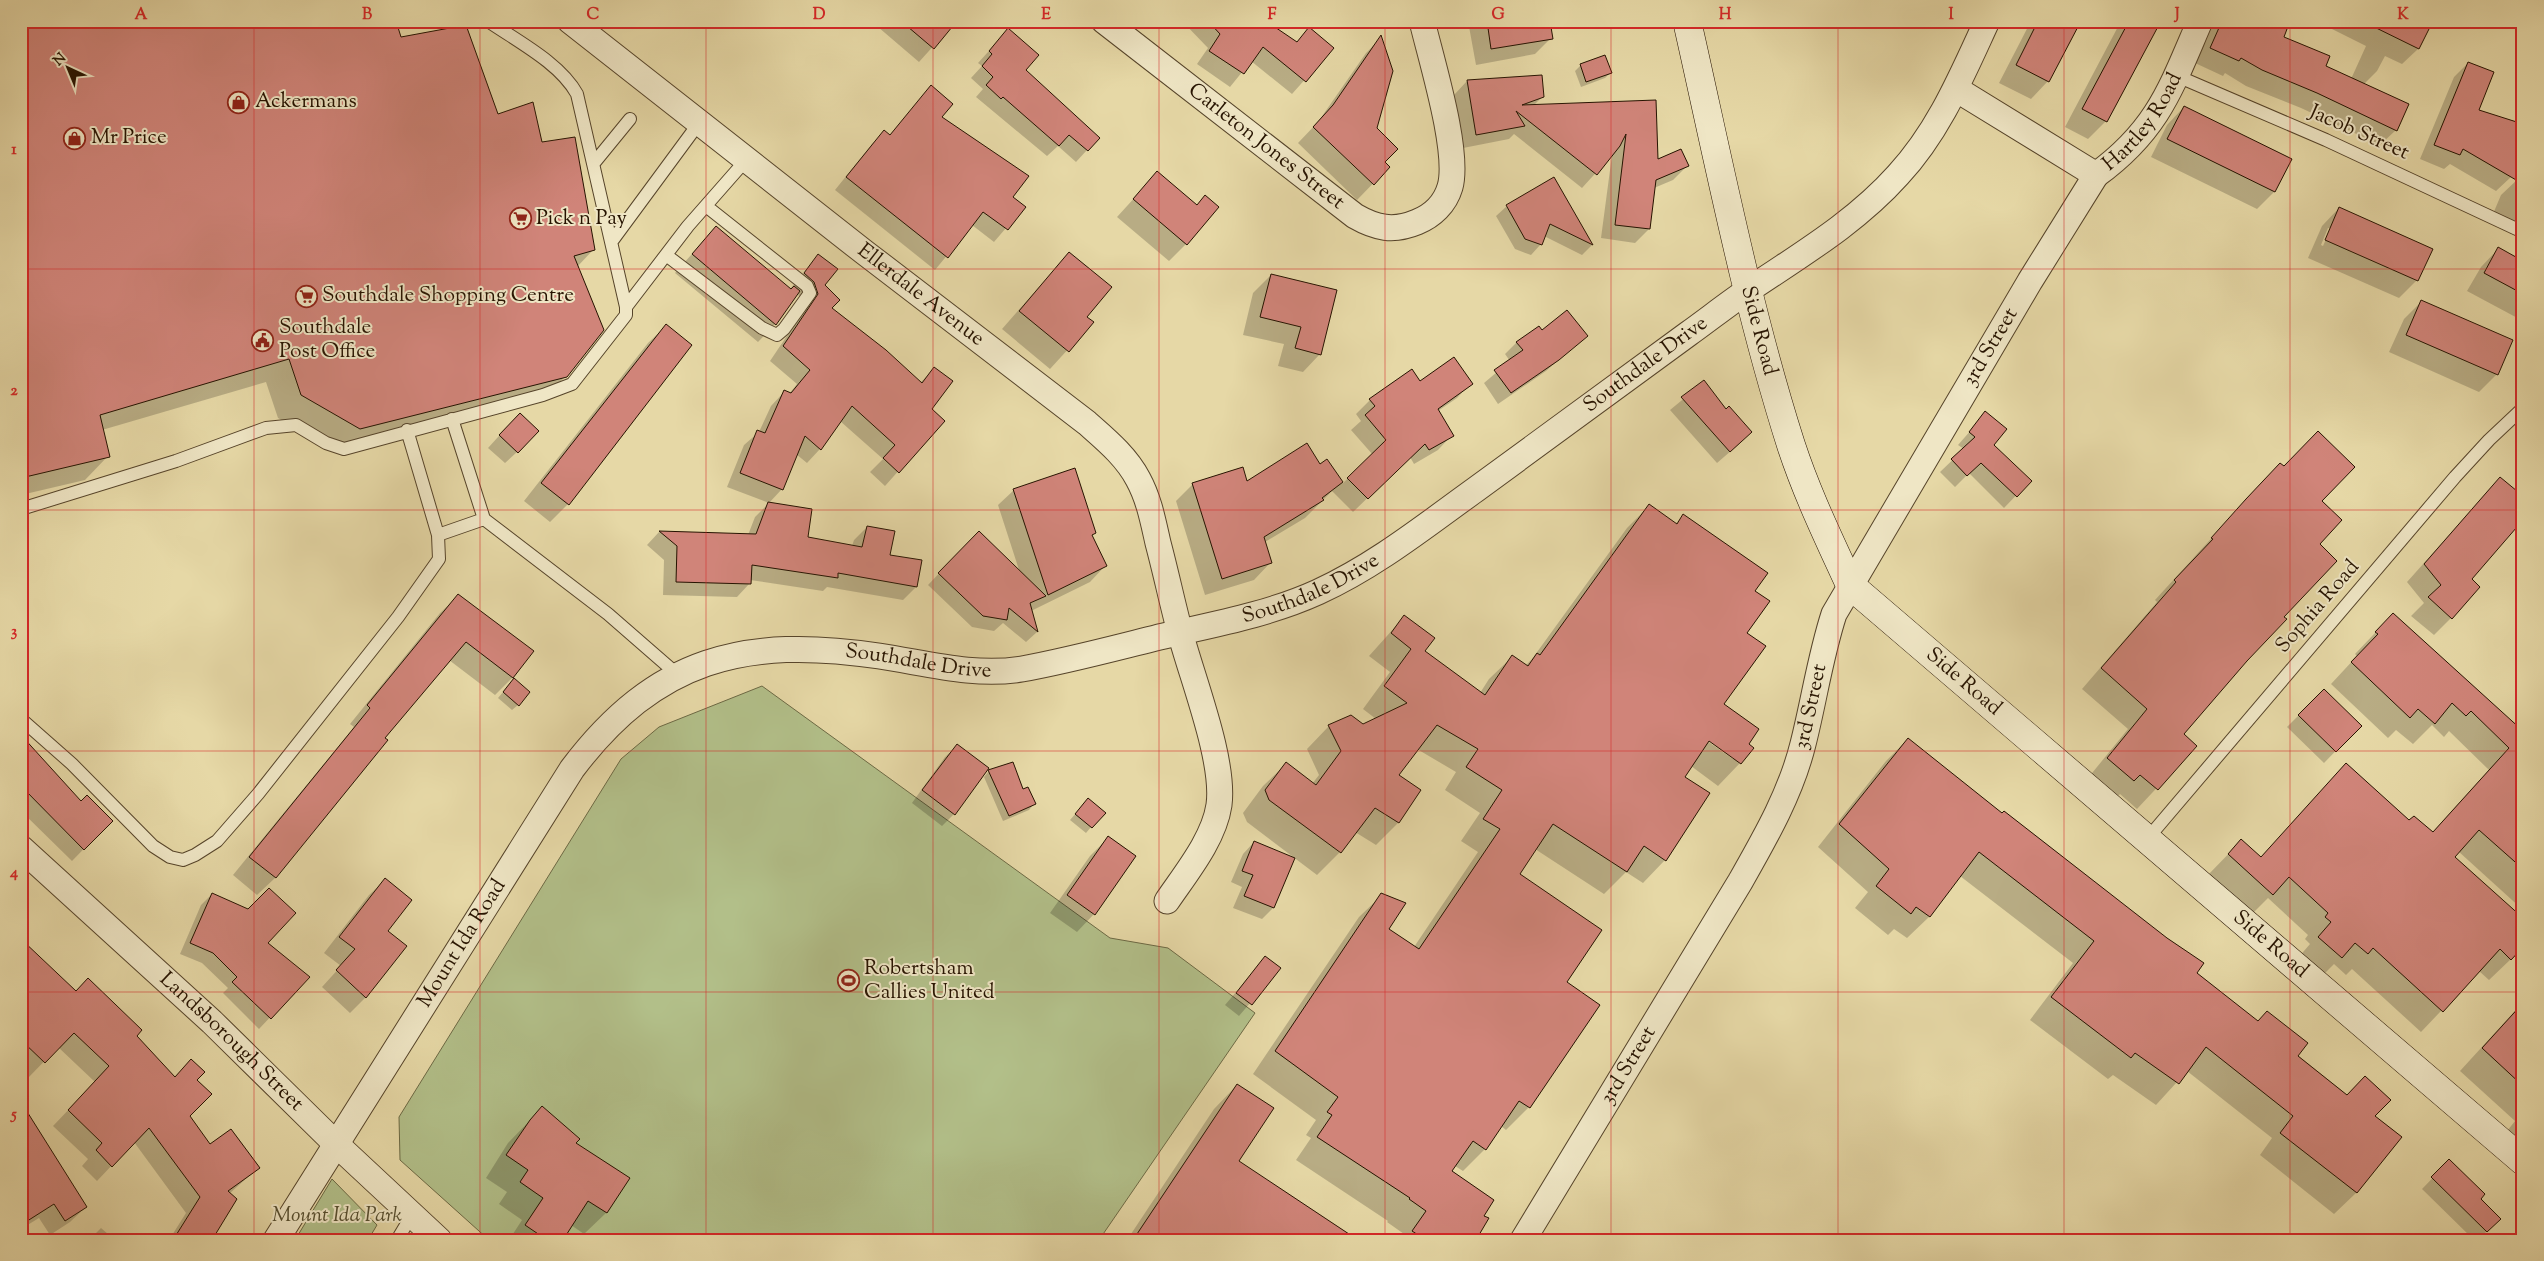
<svg xmlns="http://www.w3.org/2000/svg" width="2544" height="1261" viewBox="0 0 2544 1261" font-family="'Sorts Mill Goudy',serif">
<rect width="100%" height="100%" fill="#e6d8a6"/>
<filter id="stains"><feTurbulence type="fractalNoise" baseFrequency=".004" numOctaves="4"/><feColorMatrix values="0 0 0 0 .2 0 0 0 0 .09 0 0 0 0 .02 0 0 0 .5 -.17"/></filter>
<radialGradient id="worn" r=".72"><stop offset=".6" stop-color="#630" stop-opacity="0"/><stop offset="1" stop-color="#630" stop-opacity=".3"/></radialGradient>
<path fill="#b2bf89" stroke="#6c6944" d="M762 686 1110 938 1168 948 1255 1013 1099 1240H489L400 1160 399 1117 621 759 659 727Z
M332 1179 377 1225 368 1240H295Z"/>
<path fill="#0003" fill-rule="evenodd" d="M21 21 400 39 497 115 541 143 593 250 577 267 566 376 542 400 336 452 278 418 266 382 102 430 108 456 85 480 21 495Z
M871 21H953L955 22 919 62Z
M1139 21H1148L1140 25Z
M1182 21H1264L1296 43 1310 29 1333 48 1292 94 1251 61 1230 87 1197 64 1208 48Z
M1468 21H1551V38L1535 54 1476 65Z
M2031 21H2079L2048 81 2031 99 1999 83Z
M2121 21H2159L2106 121 2088 139 2065 127Z
M2214 21H2289L2282 38 2324 66 2351 79 2366 46 2316 21 2431 23 2418 49 2402 64 2385 56 2377 71 2364 84 2396 130 2380 145 2301 108 2246 86 2225 73 2223 76 2195 63Z
M1008 30 1024 70 1098 138 1076 162 1058 146 1047 156 976 97 983 89 971 78 982 66 978 63Z
M1381 38 1375 129 1383 162 1389 167 1357 200 1298 143 1318 122 1366 53Z
M2468 63 2477 111 2523 140 2511 177 2496 191 2450 164 2444 169 2420 159 2454 77Z
M1581 65 1611 72 1605 78 1581 87 1575 71Z
M1467 81 1542 97 1533 106 1655 102 1657 161 1687 166 1673 180 1654 188 1649 229 1635 243 1601 238 1612 155 1582 188 1514 134 1509 139 1463 148 1454 95Z
M931 87 940 117 1011 198 1024 207 994 242 972 225 935 270 835 190 872 144 884 132 889 136Z
M2184 107 2274 192 2257 209 2151 157 2167 125Z
M1157 173 1196 206 1205 196 1186 244 1169 261 1117 217Z
M2519 178 2523 179V235L2490 221 2501 195Z
M1553 179 1592 245 1582 255 1544 236 1541 244 1531 255 1515 249 1496 216 1507 206Z
M2339 208 2417 280 2399 298 2308 258 2322 226ZM2328 228H2331L2323 246 2321 245Z
M716 227 790 289 818 256 831 308 920 383 934 369 930 409 943 421 885 486 870 472 883 459 840 421 820 449 807 463 796 454 782 489 769 503 727 487 744 445 759 432 771 406 784 392 789 394 797 384 770 361 805 309 798 294 775 324 758 342 675 273Z
M2498 249 2523 262V321L2467 291 2481 267Z
M1069 253 1085 317 1092 323 1050 369 1002 329Z
M1271 275 1320 354 1303 372 1278 366 1284 344 1243 335 1253 293Z
M2422 301 2497 374 2479 392 2389 352 2404 319Z
M666 326 568 504 550 522 524 501 648 343Z
M1542 332 1586 336 1546 371 1498 404 1484 383 1510 361 1505 354 1517 342Z
M1411 371 1420 383H1471L1457 398 1438 411 1452 435 1438 450 1414 464 1410 457 1353 512 1332 491 1305 518 1265 542 1271 562 1254 580 1205 595 1176 501 1193 484 1246 483 1320 466 1326 461 1343 483 1373 455 1351 430 1361 421 1356 414 1370 400Z
M1704 382 1739 444 1717 463 1670 410Z
M1986 413 1993 445 2030 481 2004 508 1969 473 1955 487 1940 472 1964 449 1958 445Z
M508 426 517 452 505 463 488 448Z
M2500 478 2470 579 2451 618 2434 635 2411 616 2424 603 2407 582Z
M2261 484 2320 501 2318 544 2246 661 2182 734 2196 746 2137 809 2120 794 2114 800 2088 778 2128 729 2082 689 2157 602 2155 600Z
M1014 490 1094 533 1091 536 1105 566 1090 582 1031 611 1037 632 1026 642 1003 623 994 631 972 627 928 585 967 544 1020 573 998 505Z
M768 504 806 538 852 546 854 540 867 527 888 556 916 587 903 600 827 587 823 591 750 580V583L737 597 663 595 664 560 647 545 659 532 748 535 755 517Z
M1649 506 1675 524 1683 516 1754 591 1745 633 1722 704 1747 745 1740 763 1718 786 1691 766 1683 777 1665 860 1643 883 1626 872 1604 894 1535 849 1518 875 1565 983 1529 1107 1506 1130 1501 1126 1485 1149 1463 1171 1455 1166 1451 1172 1483 1216 1475 1240H1400L1404 1234 1387 1222 1388 1221 1296 1160 1311 1138 1306 1135 1316 1120 1253 1074 1359 917 1382 895 1387 929 1414 947 1478 852 1461 841 1480 813 1445 790 1456 772 1417 749 1398 775 1419 790 1398 823 1376 845 1355 832 1340 852 1317 875 1247 822 1243 813 1263 786 1286 764 1312 784 1319 775 1307 749 1329 726H1363L1376 719 1363 709 1390 672 1369 656 1404 617 1423 651 1480 693 1489 679 1512 657 1525 666 1532 659 1627 528ZM1704 736 1734 757 1733 759 1703 738Z
M458 596 513 677 495 695 449 660 383 738 387 740 275 878 257 895 233 875 354 727 350 724 440 613Z
M2393 614 2523 732V910L2458 851 2453 857 2511 959 2489 980 2479 971 2421 1032 2352 969 2346 975 2334 964 2319 979 2297 959 2310 944 2305 939 2308 935 2268 898 2251 915 2207 876 2241 841 2260 858 2346 765 2409 822 2432 833 2489 770 2449 731 2444 737 2432 725 2413 744 2396 730 2388 738 2331 684 2357 656 2355 654Z
M509 685 518 705 512 710 498 698Z
M2324 690 2360 726 2324 763 2287 727Z
M21 736 81 803 111 821 72 861 21 811Z
M1908 739 2400 1138 2356 1193 2334 1214 2260 1155 2272 1138 2187 1071 2156 1105 2113 1075 2108 1079 2030 1020 2073 963 1960 876 1929 917 1907 938 1894 929 1888 935 1855 908 1868 892 1818 847 1886 761Z
M957 746 988 769 954 814 942 826 912 803 945 757Z
M989 771 1022 791 1034 804 1029 810 1003 821 984 777Z
M1083 805 1091 827 1086 833 1070 820Z
M1108 838 1094 914 1077 932 1050 913 1090 856Z
M1254 842 1294 858 1273 908 1262 919 1233 908 1242 887 1231 882 1243 854Z
M385 880 366 997 350 1013 322 987 341 966 324 953 369 895Z
M212 894 308 977 259 1029 223 993 228 988 202 963 180 954 201 905Z
M21 941 76 992 136 1036 174 1078 191 1061 195 1080 189 1116 210 1146 258 1168 229 1194 211 1240H169L186 1213 134 1142 97 1181 82 1166 88 1159 53 1126 95 1082 58 1047 29 1077 21 1069Z
M1265 958 1279 969 1239 1016 1225 1005Z
M2523 1002V1143L2515 1151 2500 1140 2515 1121 2460 1071Z
M1237 1085V1162L1355 1240H1127L1214 1109Z
M21 1105 86 1207 70 1222 50 1235 39 1218 21 1229Z
M542 1108 575 1143 628 1179 606 1213 584 1234 571 1225 561 1240H509L522 1220 499 1204 507 1192 486 1178 508 1143Z
M2449 1161 2499 1219 2478 1240H2474L2422 1189Z
M101 1228 115 1240H89Z"/>
<path fill="#d08479" stroke="#261300" d="M21 21H396L401 37 466 25 498 114 533 102 542 142 575 137 595 250 574 256 604 330 567 377 360 429 301 395 289 359 100 415 110 457 21 478Z
M901 21H957L934 49Z
M1208 21H1266L1297 42 1309 27 1334 48 1306 82 1263 47 1244 74 1209 51 1220 34Z
M1487 21H1550L1553 39 1491 49Z
M2038 21H2081L2049 82 2016 65Z
M2129 21H2161L2107 122 2082 109Z
M2222 21H2290L2284 37 2330 56 2326 66 2409 104 2397 131 2317 93 2262 70 2241 58 2239 61 2210 48Z
M2362 21H2433L2419 49Z
M1008 28 1039 55 1026 70 1100 138 1088 151 1069 135 1059 146 1003 97 1001 99 986 85 993 77 982 66 992 54 989 51Z
M1381 35 1393 71 1377 128 1398 149 1385 162 1390 167 1374 185 1313 127 1333 105Z
M1605 55 1612 73 1586 82 1580 64Z
M2468 62 2494 72 2479 110 2523 124V184L2463 149 2460 155 2434 145Z
M1542 75 1544 97 1522 105 1656 100 1658 159 1681 149 1689 166 1656 180 1650 229 1615 225 1626 134 1620 146 1597 175 1516 111 1525 126 1476 135 1467 80Z
M931 85 953 104 942 117 1029 176 1013 197 1026 207 1008 230 983 212 948 258 846 177 884 130 890 135Z
M2184 106 2292 159 2275 192 2167 139Z
M1157 171 1197 205 1205 195 1219 207 1187 245 1133 199Z
M1554 177 1593 245 1550 224 1542 245 1525 239 1506 205Z
M2339 207 2433 249 2418 281 2325 240Z
M716 226 791 289 794 286 800 291 776 325 692 254Z
M2498 247 2523 261V294L2484 273Z
M1069 252 1112 287 1087 317 1094 322 1069 352 1019 311Z
M818 254 838 269 825 285 840 300 832 308 886 350 922 383 934 367 953 381 932 409 945 421 899 473 883 458 895 445 852 406 821 450 805 436 783 490 740 473 757 430 765 433 784 390 791 393 810 370 783 346 818 294 814 282 804 273Z
M1271 274 1337 290 1321 355 1295 348 1301 327 1260 317Z
M2421 300 2513 340 2498 375 2406 335Z
M1567 310 1588 336 1559 360 1511 393 1494 370 1523 350 1516 342 1539 326 1542 330Z
M666 324 692 345 569 505 541 483Z
M1454 357 1473 384 1438 409 1454 436 1429 450 1425 444 1368 499 1347 478 1386 440 1365 415 1375 406 1369 399 1412 369 1420 381Z
M1704 380 1726 409 1729 406 1752 432 1730 452 1681 397Z
M1985 411 2007 429 1994 445 2032 481 2017 497 1981 463 1967 476 1951 459 1975 437 1969 432Z
M520 413 539 431 518 453 499 435Z
M2318 431 2355 467 2322 501 2342 520 2320 544 2337 561 2284 617 2287 619 2247 661 2184 734 2197 746 2158 790 2140 775 2134 781 2107 758 2147 709 2101 668 2176 582 2174 580 2213 539 2211 538 2246 499 2280 463 2284 466Z
M1307 443 1320 464 1327 459 1343 482 1322 498 1324 500 1264 537 1272 563 1222 579 1192 483 1243 467 1247 481Z
M1075 468 1096 533 1092 535 1107 566 1048 595 1013 489Z
M2500 477 2523 496V520L2472 579 2480 587 2452 619 2428 597 2441 585 2424 564Z
M768 502 812 509 808 537 862 547 867 526 895 531 890 555 922 560 917 587 838 573V578L752 565 751 584 676 582 677 546 659 531 756 534Z
M1649 504 1677 524 1683 514 1768 573 1755 591 1770 601 1747 633 1766 646 1724 704 1759 729 1749 744 1754 748 1741 764 1709 741 1685 777 1710 793 1666 861 1644 846 1627 872 1553 824 1520 874 1602 930 1567 982 1600 1005 1530 1108 1519 1101 1486 1150 1473 1141 1452 1171 1494 1200 1484 1216 1489 1218 1476 1240H1426L1412 1231 1426 1211 1409 1199 1410 1198 1317 1137 1332 1115 1327 1112 1338 1097 1275 1051 1381 893 1406 903 1389 929 1419 949 1500 829 1483 819 1502 790 1466 767 1478 749 1437 725 1399 775 1421 790 1399 823 1375 808 1341 853 1269 800 1265 790 1286 762 1316 785 1341 751 1328 725 1351 715 1363 724 1407 703 1384 686 1411 649 1391 633 1404 615 1435 638 1425 651 1485 695 1512 655 1528 666 1537 653 1540 655Z
M979 531 1046 596 1030 603 1038 632 1009 608 1007 620 983 616 938 573Z
M458 594 534 651 513 678 466 642 385 738 388 740 276 878 249 857 370 708 367 705Z
M2393 613 2523 731V869L2479 830 2455 857 2523 918V947L2511 960 2500 949 2443 1012 2373 948 2368 954 2355 943 2342 958 2318 937 2331 922 2325 917 2328 913 2289 877 2273 895 2228 854 2241 839 2261 857 2346 763 2409 820 2414 816 2433 832 2509 748 2471 711 2466 716 2452 703 2435 724 2418 709 2410 718 2351 662 2378 634 2375 632Z
M514 678 530 692 519 706 503 692Z
M2324 689 2362 726 2336 752 2298 715Z
M21 735 81 801 87 795 113 821 84 850 21 786Z
M1908 738 2002 813 2004 811 2167 938 2204 963 2197 973 2258 1021 2267 1011 2308 1043 2298 1056 2347 1095 2365 1076 2391 1100 2375 1116 2402 1137 2357 1193 2280 1133 2293 1116 2206 1047 2179 1084 2135 1053 2131 1058 2051 997 2094 941 1979 852 1930 917 1916 907 1911 914 1876 886 1889 869 1839 824Z
M957 744 989 768 955 815 922 790Z
M1013 762 1023 789 1028 787 1036 804 1009 816 988 770Z
M1088 798 1106 813 1092 828 1075 814Z
M1108 836 1136 856 1095 915 1067 895Z
M1254 841 1295 858 1274 908 1244 896 1253 875 1242 871Z
M385 878 412 900 388 931 407 946 366 998 336 970 355 949 339 937Z
M269 888 296 913 268 943 310 977 271 1019 232 982 237 977 213 953 190 943 212 893 248 909Z
M21 939 76 991 88 978 142 1030 137 1036 175 1077 191 1059 205 1072 197 1080 212 1094 190 1116 210 1144 231 1129 260 1168 228 1191 237 1199 212 1240H173L200 1197 149 1128 112 1167 96 1150 102 1143 68 1110 109 1066 74 1033 45 1063 21 1040Z
M1265 956 1281 968 1252 1005 1236 993Z
M2523 1003V1086L2482 1048Z
M1237 1084 1274 1108 1239 1161 1358 1240H1133Z
M21 1102 87 1207 65 1221 54 1204 21 1225Z
M542 1106 580 1139 576 1143 630 1178 607 1213 588 1201 563 1240H547L525 1225 543 1198 520 1182 528 1170 506 1155 530 1120Z
M2449 1159 2485 1194 2481 1199 2501 1219 2487 1232 2431 1177Z"/>
<g fill="none" stroke-linecap="round" stroke-linejoin="round">
<defs>
<path id="lane" d="M2177 76 2326 140 2523 232
M594 163 630 119
M612 241 699 123
M666 255 762 328 777 335 784 329 810 293 807 286 706 206
M626 307 688 226 746 160
M452 419 484 519
M21 509 176 461 266 428 296 425 326 443 344 449 543 395 572 384 626 315V307L577 94C560 63 517 41 488 21
M484 519 608 614 678 675
M438 535 484 519
M21 719 72 764 153 846 170 857 183 860 195 855 217 841 258 794 398 617 439 559 438 535 407 430
M2148 838 2455 477 2489 440 2523 408
M397 1240 412 1215"/>
<g id="street">
<path id="s1" d="M570 21 864 252 1087 423C1105 439 1126 456 1138 479 1149 499 1153 521 1158 543 1166 573 1172 602 1180 632 1192 678 1225 760 1219 805 1214 839 1186 873 1167 901"/>
<path id="s2" d="M1104 21 1355 216C1376 228 1393 232 1417 222 1432 216 1445 204 1450 187 1460 152 1431 59 1422 21"/>
<path id="s3" d="M1956 89 2096 175C2158 130 2171 88 2200 21"/>
<path id="s4" d="M21 848 212 1022 335 1143 439 1240"/>
<path id="s5" d="M276 1240 572 769C656 658 744 636 879 656 926 663 974 677 1022 669 1072 660 1122 646 1172 634 1221 623 1272 613 1318 592 1375 566 1425 526 1475 490 1546 438 1617 386 1688 334 1709 319 1729 303 1750 289 1802 254 1856 222 1898 175 1939 131 1962 75 1987 21"/>
<path id="s6" d="M1523 1240 1740 882C1765 838 1791 793 1803 744 1814 701 1820 657 1834 614L2030 281 2096 175"/>
</g>
<g id="secondary">
<path id="s7" d="M1687 21C1719 163 1747 307 1791 445 1807 494 1829 539 1850 585L2523 1161"/>
</g>
</defs>
<use href="#lane" stroke="#56442a" stroke-width="14"/>
<use href="#street" stroke="#56442a" stroke-width="27"/>
<use href="#secondary" stroke="#261300" stroke-width="29"/>
<use href="#lane" stroke="#efe6c5" stroke-width="12"/>
<use href="#street" stroke="#efe6c5" stroke-width="25"/>
<use href="#secondary" stroke="#efe6c5" stroke-width="28"/>
</g>
<path fill="none" stroke="#d62828" stroke-width="1" stroke-opacity="0.55" d="M254 21V1240M480 21V1240M706 21V1240M933 21V1240M1159 21V1240M1385 21V1240M1611 21V1240M1838 21V1240M2064 21V1240M2290 21V1240M21 269H2523M21 510H2523M21 751H2523M21 992H2523"/>
<defs>
<symbol id="shop-ring" viewBox="-11 -11 22 22"><circle r="9.5" fill="#efe6c5" stroke="#8f2418" stroke-width="1.5"/><path d="M-5-2.5h2.3a2.7 3.5 0 0 1 5.4 0H5L5.5 6h-11ZM-1.5-2.5h3a1.5 2.3 0 0 0-3 0Z" fill="#8f2418"/></symbol>
<symbol id="supermarket-ring" viewBox="-11 -11 22 22"><circle r="9.5" fill="#efe6c5" stroke="#8f2418" stroke-width="1.5"/><path d="M-6-5.5h2.5l.6 2H6L4.5 2H-2.5L-4.4-4H-6ZM-1.5 3.2a1.3 1.3 0 1 0 .1 0ZM3 3.2a1.3 1.3 0 1 0 .1 0Z" fill="#8f2418"/></symbol>
<symbol id="civic-ring" viewBox="-11 -11 22 22"><circle r="9.5" fill="#efe6c5" stroke="#8f2418" stroke-width="1.5"/><path d="M-.6-6.5H3V-4.5H.6V-3L4-1V1h2V6H-6V1h2V-1L-.6-3ZM-1.2 2.5V6h2.4V2.5Z" fill="#8f2418"/></symbol>
<symbol id="stadium-ring" viewBox="-11 -11 22 22"><circle r="9.5" fill="#efe6c5" stroke="#8f2418" stroke-width="1.5"/><path d="M0-5a6.5 5 0 1 0 0 10a6.5 5 0 1 0 0-10ZM-3.5-1.8h7v3.6h-7Z" fill="#8f2418"/></symbol>
</defs>
<g fill-rule="evenodd">
<use href="#shop-ring" x="226" y="90" width="25" height="25"/>
<use href="#shop-ring" x="62" y="126" width="25" height="25"/>
<use href="#supermarket-ring" x="508" y="206" width="25" height="25"/>
<use href="#supermarket-ring" x="294" y="284" width="25" height="25"/>
<use href="#civic-ring" x="250" y="328" width="25" height="25"/>
<use href="#stadium-ring" x="836" y="968" width="25" height="25"/>
</g>
<g text-anchor="middle" dominant-baseline="central" stroke-width="4" stroke-linejoin="round" paint-order="stroke">
<g font-size="21" fill="#261300" stroke="#efe6c5" text-anchor="start">
<text x="255" y="102">Ackermans</text>
<text x="91" y="138">Mr Price</text>
<text x="536" y="219">Pick n Pay</text>
<text x="322" y="296">Southdale Shopping Centre</text>
<text x="279" y="328">Southdale<tspan x="279" dy="24">Post Office</tspan></text>
<text x="864" y="969">Robertsham<tspan x="864" dy="24">Callies United</tspan></text>
</g>
<g font-size="21" fill="#261300" stroke="#efe6c5">
<text stroke="none"><textPath href="#s3" startOffset="236">Hartley Road</textPath></text>
<text transform="translate(2359 133) rotate(24)">Jacob Street</text>
<text stroke="none"><textPath href="#s2" startOffset="205">Carleton Jones Street</textPath></text>
<text stroke="none"><textPath href="#s1" startOffset="445">Ellerdale Avenue</textPath></text>
<text stroke="none"><textPath href="#s7" startOffset="318">Side Road</textPath></text>
<text stroke="none"><textPath href="#s6" startOffset="1014">3rd Street</textPath></text>
<text stroke="none"><textPath href="#s5" startOffset="1754">Southdale Drive</textPath></text>
<text stroke="none"><textPath href="#s5" startOffset="1349">Southdale Drive</textPath></text>
<text transform="translate(2318 607) rotate(-49)">Sophia Road</text>
<text stroke="none"><textPath href="#s5" startOffset="944">Southdale Drive</textPath></text>
<text stroke="none"><textPath href="#s7" startOffset="738">Side Road</textPath></text>
<text stroke="none"><textPath href="#s6" startOffset="609">3rd Street</textPath></text>
<text stroke="none"><textPath href="#s5" startOffset="350">Mount Ida Road</textPath></text>
<text stroke="none"><textPath href="#s7" startOffset="1142">Side Road</textPath></text>
<text stroke="none"><textPath href="#s4" startOffset="286">Landsborough Street</textPath></text>
<text stroke="none"><textPath href="#s6" startOffset="204">3rd Street</textPath></text>
</g>
<g font-size="21" font-style="italic" fill="#574f30" stroke="#efe6c5">
<text x="337" y="1216">Mount Ida Park</text>
</g>
</g>
<rect width="2544" height="1261" fill="none" stroke="#e6d8a6" stroke-width="55"/>
<g transform="translate(68 68) rotate(316)" stroke="#efe6c5" stroke-width="4" paint-order="stroke">
<path d="M0-4L9 19L0 12L-9 19Z" fill="#261300"/>
<text y="-8" font-size="14" font-weight="bold" text-anchor="middle" fill="#261300">N</text>
</g>
<rect x="28" y="28" width="2488" height="1206" fill="none" stroke="#d62828" stroke-width="2"/>
<g font-size="16" text-anchor="middle" font-weight="bold" fill="#d62828">
<text x="141" y="19">A</text>
<text x="367" y="19">B</text>
<text x="593" y="19">C</text>
<text x="819" y="19">D</text>
<text x="1046" y="19">E</text>
<text x="1272" y="19">F</text>
<text x="1498" y="19">G</text>
<text x="1725" y="19">H</text>
<text x="1951" y="19">I</text>
<text x="2177" y="19">J</text>
<text x="2403" y="19">K</text>
<text x="14" y="154">1</text>
<text x="14" y="395">2</text>
<text x="14" y="636">3</text>
<text x="14" y="877">4</text>
<text x="14" y="1119">5</text>
</g>
<rect width="100%" height="100%" filter="url(#stains)"/>
<rect width="100%" height="100%" fill="url(#worn)"/>
</svg>
